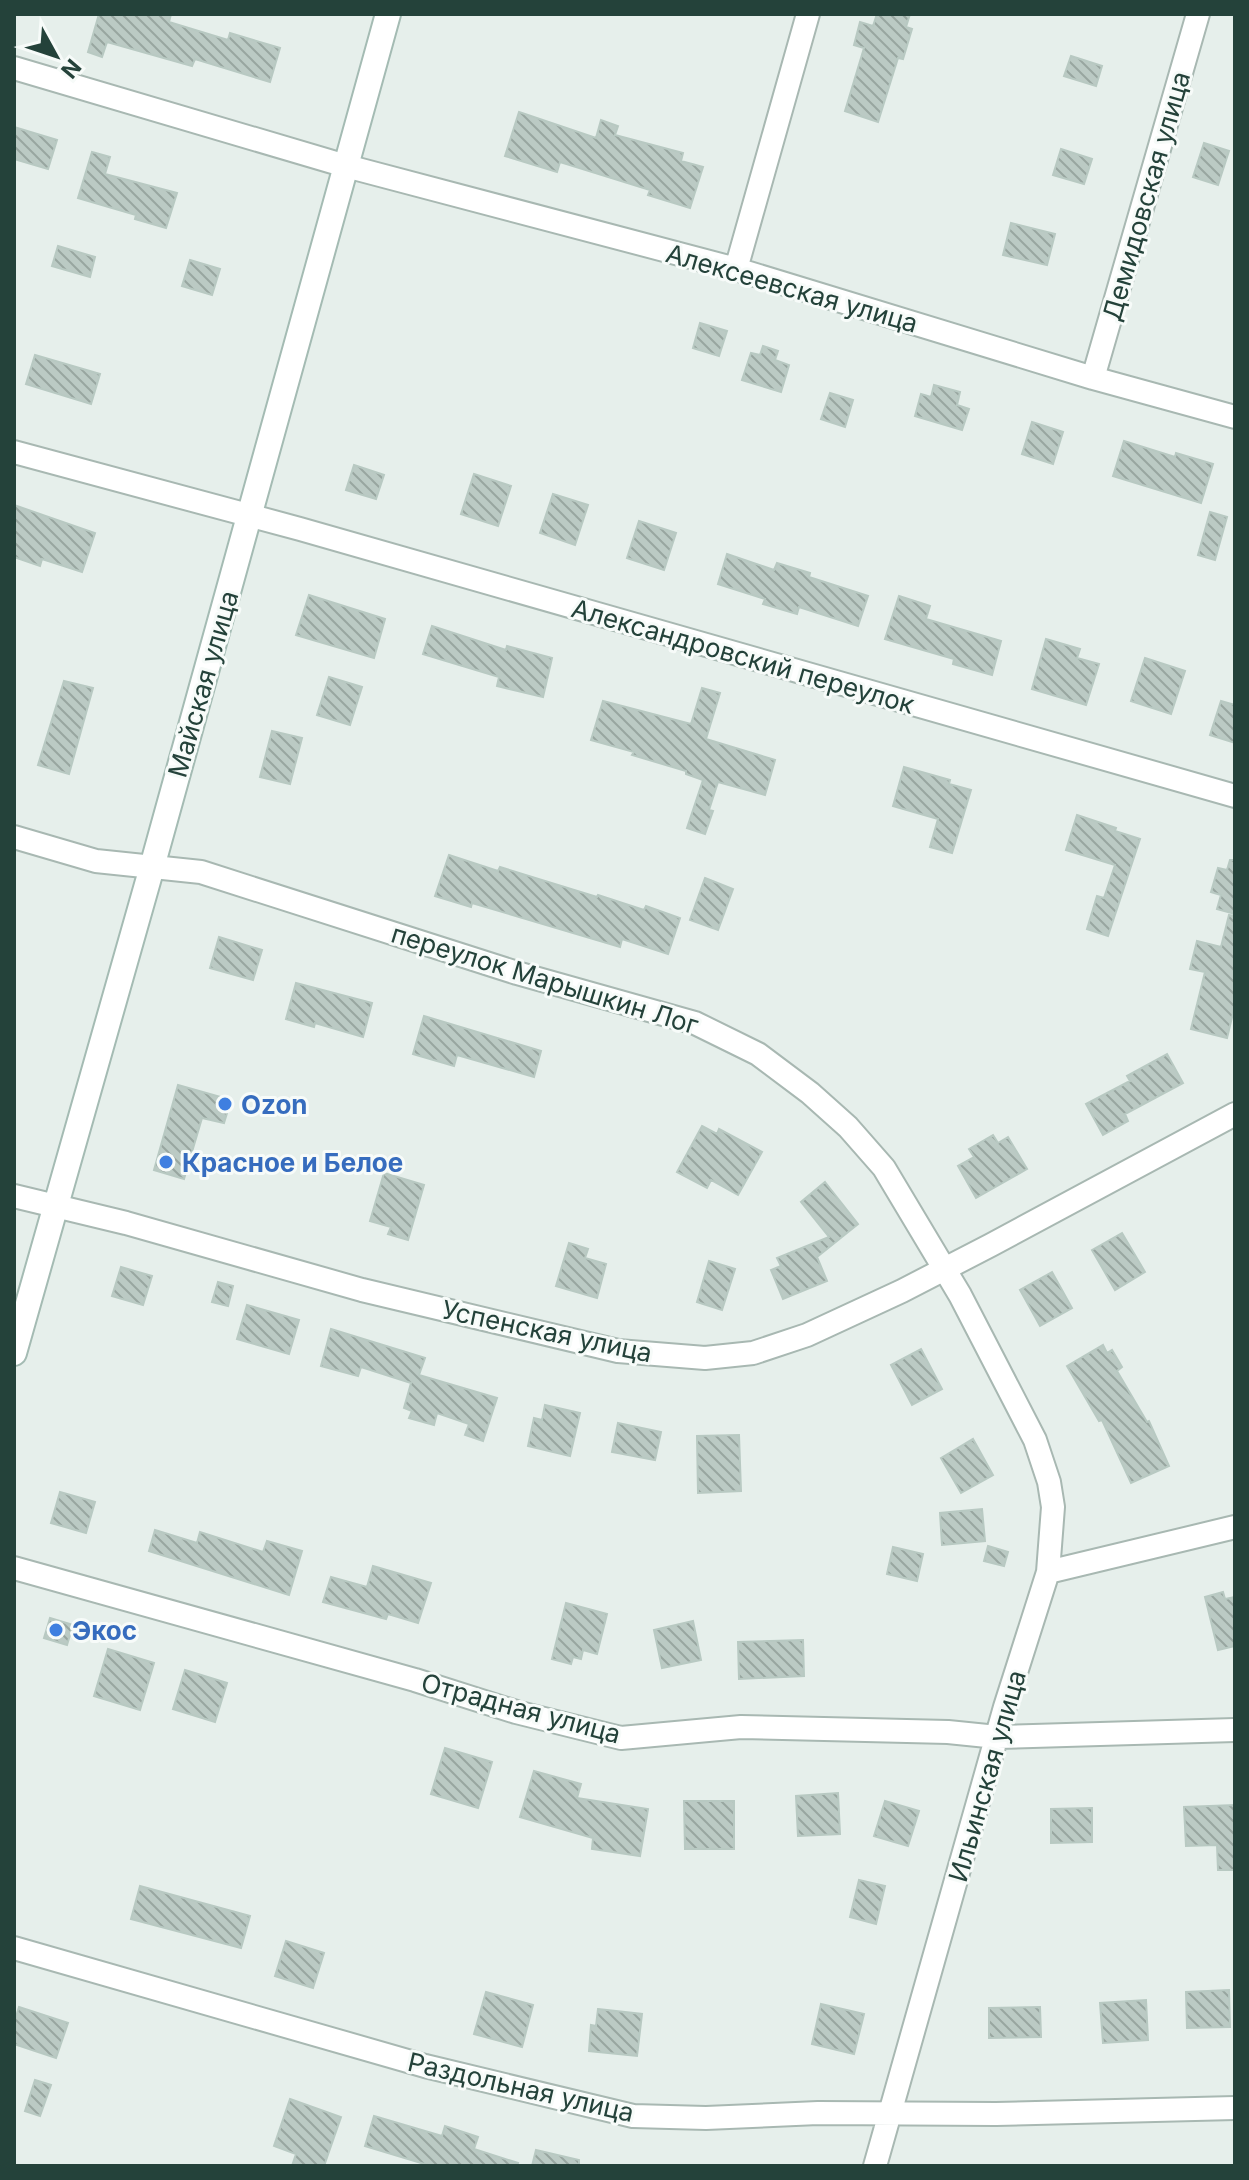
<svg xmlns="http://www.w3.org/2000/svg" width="1249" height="2180" viewBox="0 0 1249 2180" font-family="Inter,sans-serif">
<defs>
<pattern id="building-back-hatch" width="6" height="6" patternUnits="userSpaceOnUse" patternTransform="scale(2)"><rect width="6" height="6" fill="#bbcac4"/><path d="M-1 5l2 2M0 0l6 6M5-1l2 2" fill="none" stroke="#98a6a0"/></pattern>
</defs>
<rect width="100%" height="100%" fill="#e6efeb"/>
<path fill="url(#building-back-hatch)" stroke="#b8c9c2" stroke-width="2" d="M99 14H171L169 22 228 40 230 33 280 48 270 82 195 59 192 66 107 42 102 57 88 52Z
M877 14H910L906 27 912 29 903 59 898 58 878 122 845 111 864 48 854 45 860 22 873 26Z
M1071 56 1102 66 1096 86 1064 76Z
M519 112 596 138 601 120 618 126 615 135 683 153 681 161 703 167 690 208 648 195 650 190 560 162 557 172 505 156Z
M14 127 57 140 48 169 14 159Z
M1204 143 1229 151 1218 185 1193 177Z
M1061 149 1092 159 1084 184 1053 175Z
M92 152 110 157 105 174 177 193 166 228 135 219 136 215 78 198Z
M1011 223 1055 234 1047 265 1003 255Z
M58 246 95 257 90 277 52 266Z
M190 260 220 269 212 295 182 286Z
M700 323 727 331 719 356 693 348Z
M763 346 778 351 775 360 789 365 781 392 742 380 751 353 760 355Z
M35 355 100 374 91 404 26 384Z
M934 385 960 392 957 405 969 409 962 430 915 416 921 394 931 397Z
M830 393 853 400 845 427 821 419Z
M1032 422 1063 432 1053 464 1022 454Z
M1124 441 1175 457 1176 453 1213 464 1201 503 1113 476Z
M354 465 384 475 376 499 346 490Z
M474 474 511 486 498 526 461 514Z
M553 494 588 505 575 545 540 533Z
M14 505 95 533 82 572 42 559 40 566 14 557Z
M1210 512 1227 517 1215 560 1198 555Z
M639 521 676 533 664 570 627 558Z
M727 554 774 570 777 563 810 573 809 577 868 596 858 626 799 607 797 614 763 604 765 599 718 584Z
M309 595 385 619 374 658 296 635Z
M899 596 930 606 926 619 1001 641 992 675 953 664 954 659 885 639Z
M432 626 506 650 507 646 552 658 543 697 497 686 499 677 423 654Z
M1046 639 1080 649 1077 658 1099 664 1086 705 1032 689Z
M1145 658 1185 671 1171 714 1131 701Z
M329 677 362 687 350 725 317 715Z
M64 681 93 688 69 774 38 765Z
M702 688 720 693 706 739 775 760 765 795 718 782 709 810 713 811 705 834 687 828 703 780 686 774V771L632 755 634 752 591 740 603 701 691 724Z
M1221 701 1235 705V743L1210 735Z
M272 731 302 738 290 784 260 777Z
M904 767 950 780 949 784 971 790 952 853 930 847 938 819 893 806Z
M1077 815 1116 828 1115 831 1140 839 1108 936 1087 929 1097 896 1104 898 1115 865 1066 850Z
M449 855 498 871 500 867 597 897 598 895 644 910 646 906 680 918 668 954 622 939 620 947 472 903 471 907 435 896Z
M1230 860H1235V914L1217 909 1221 895 1211 892 1218 868 1227 870Z
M705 878 733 889 718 930 690 920Z
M1229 915 1235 916V1005L1227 1038 1191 1029 1205 972 1190 969 1197 941 1221 947Z
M219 937 262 950 253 980 210 968Z
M296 983 372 1003 363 1037 315 1023 314 1027 286 1019Z
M424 1016 541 1051 534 1077 457 1055 454 1066 413 1054Z
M1167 1054 1183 1083 1125 1114 1128 1121 1103 1135 1086 1104 1130 1081 1127 1076Z
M178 1085 231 1100 224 1123 202 1118 184 1179 154 1170Z
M702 1126 717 1134 719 1129 762 1152 738 1195 711 1180 707 1188 677 1172Z
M993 1135 998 1143 1008 1137 1027 1169 976 1198 958 1166 974 1157 969 1149Z
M384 1173 424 1185 408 1240 388 1234 391 1227 370 1221Z
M825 1182 858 1224 817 1257 827 1281 783 1299 771 1270 781 1266 777 1258 829 1237 801 1202Z
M1122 1233 1145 1272 1115 1290 1092 1250Z
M569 1243 588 1249 585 1258 606 1264 597 1298 556 1286Z
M709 1261 735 1269 722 1310 697 1302Z
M121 1267 152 1276 143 1305 112 1296Z
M1052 1272 1072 1308 1040 1326 1020 1290Z
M218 1282 233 1286 228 1306 212 1302Z
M247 1305 299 1320 289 1354 237 1339Z
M331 1329 425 1358 419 1375 497 1398 483 1441 465 1435 469 1424 437 1413 434 1425 409 1418 412 1411 404 1408 411 1383 361 1367 358 1376 321 1366Z
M1103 1345 1107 1353 1112 1350 1122 1367 1117 1371 1147 1422 1149 1421 1169 1466 1131 1483 1102 1420 1099 1421 1067 1366Z
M921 1349 942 1389 912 1405 891 1365Z
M545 1405 580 1413 570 1456 528 1446 534 1418 542 1420Z
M618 1423 661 1432 655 1460 612 1452Z
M739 1435 741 1491 698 1493 697 1436Z
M973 1439 993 1475 961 1493 941 1458Z
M60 1492 95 1502 86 1533 51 1523Z
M982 1509 985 1541 942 1545 940 1513Z
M155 1530 197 1543 200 1532 263 1552 267 1541 302 1551 289 1595 149 1551Z
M988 1546 1008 1552 1004 1566 984 1561Z
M893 1547 923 1554 917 1581 887 1574Z
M373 1566 431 1583 418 1623 388 1614 386 1619 323 1602 331 1577 367 1587Z
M1223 1592 1225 1599 1235 1597V1646L1218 1650 1205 1597Z
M566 1603 607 1614 597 1654 583 1650 581 1659 573 1657 571 1664 552 1659Z
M50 1618 73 1625 67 1645 44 1638Z
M693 1621 701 1660 662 1668 654 1630Z
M803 1640 804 1676 739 1679 738 1642Z
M108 1649 154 1663 140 1710 94 1696Z
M185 1670 227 1683 215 1722 173 1709Z
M445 1748 492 1762 478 1808 431 1794Z
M534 1771 581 1784 577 1798 648 1809 640 1856 592 1849 593 1838 520 1817Z
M838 1793 840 1834 798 1836 796 1796Z
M684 1801H734V1849H685Z
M885 1801 919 1811 908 1846 874 1836Z
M1235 1805V1870H1218L1217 1845 1186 1846 1184 1807Z
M1092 1808V1842L1051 1843V1809Z
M859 1880 885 1886 876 1924 850 1917Z
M140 1886 250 1916 241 1948 131 1919Z
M286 1941 324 1953 313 1988 275 1976Z
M1229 1990 1230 2027 1187 2028 1186 1992Z
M486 1992 533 2005 522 2047 474 2034Z
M1146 2000 1148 2040 1103 2043 1100 2003Z
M821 2004 864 2014 854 2054 812 2044Z
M19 2007 68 2023 56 2058 14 2044V2023Z
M1040 2007 1041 2037 989 2038V2008Z
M598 2009 642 2014 637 2056 589 2051 591 2025 596 2026Z
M35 2080 51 2085 40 2116 25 2111Z
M290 2099 341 2117 324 2166H292L296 2154 274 2146Z
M374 2116 442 2136 445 2126 478 2137 474 2149 518 2163 517 2166H431L365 2146Z
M536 2150 579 2160V2166H532Z"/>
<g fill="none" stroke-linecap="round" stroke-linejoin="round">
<defs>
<path id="street" d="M14 68 346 166 736 269 1093 378 1235 417
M736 269 808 14
M1093 378 1198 14
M14 452 300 529 1235 796
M14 837 96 861 201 872 517 973 695 1023 758 1054 810 1093 848 1127 884 1168 960 1295 1035 1440 1049 1482 1053 1507 1048 1572 1005 1707 875 2166
M14 1196 126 1223 362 1290 618 1351 705 1358 753 1353 807 1335 902 1291 991 1245 1235 1114
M14 1568 415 1680 516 1712 621 1738 741 1727 948 1732 997 1737 1235 1730
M1048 1572 1235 1527
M14 1948 425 2066 633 2116 706 2118 818 2113 996 2114 1235 2108"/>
<path id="secondary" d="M14 1353 152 867 388 14"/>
</defs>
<use href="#street" stroke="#a8b8b2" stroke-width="26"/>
<use href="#secondary" stroke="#a4bbb3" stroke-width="28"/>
<use href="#street" stroke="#fff" stroke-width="22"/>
<use href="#secondary" stroke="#fff" stroke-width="24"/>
</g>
<g fill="#3f7fe0" stroke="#f7fbf9" stroke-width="3">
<circle cx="225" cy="1104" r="8"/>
<circle cx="166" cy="1162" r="8"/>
<circle cx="56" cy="1630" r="8"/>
</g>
<g text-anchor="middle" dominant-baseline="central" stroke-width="6" stroke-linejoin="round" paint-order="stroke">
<g font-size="26" fill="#24423a" stroke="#f7fbf9">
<text transform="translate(1146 196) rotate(-74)">Демидовская улица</text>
<text transform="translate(792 288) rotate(16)">Алексеевская улица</text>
<text transform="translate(743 656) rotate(16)">Александровский переулок</text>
<text transform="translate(203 684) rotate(-74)">Майская улица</text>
<text transform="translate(545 979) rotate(17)">переулок Марышкин Лог</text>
<text transform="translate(547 1331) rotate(12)">Успенская улица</text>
<text transform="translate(521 1708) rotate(15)">Отрадная улица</text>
<text transform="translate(987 1776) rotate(-74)">Ильинская улица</text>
<text transform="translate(521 2087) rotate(13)">Раздольная улица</text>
</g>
<g font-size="26" font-weight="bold" fill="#366cbe" stroke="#f7fbf9" text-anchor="start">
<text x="241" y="1104">Ozon</text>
<text x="182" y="1162">Красное и Белое</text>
<text x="72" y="1630">Экос</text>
</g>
</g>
<rect width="1249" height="2180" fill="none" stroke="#24423a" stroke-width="32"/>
<g transform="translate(56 56) rotate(130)" stroke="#f7fbf9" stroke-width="6" paint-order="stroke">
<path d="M0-6L14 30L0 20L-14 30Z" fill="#24423a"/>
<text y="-12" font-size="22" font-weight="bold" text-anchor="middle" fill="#24423a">N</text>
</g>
</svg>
